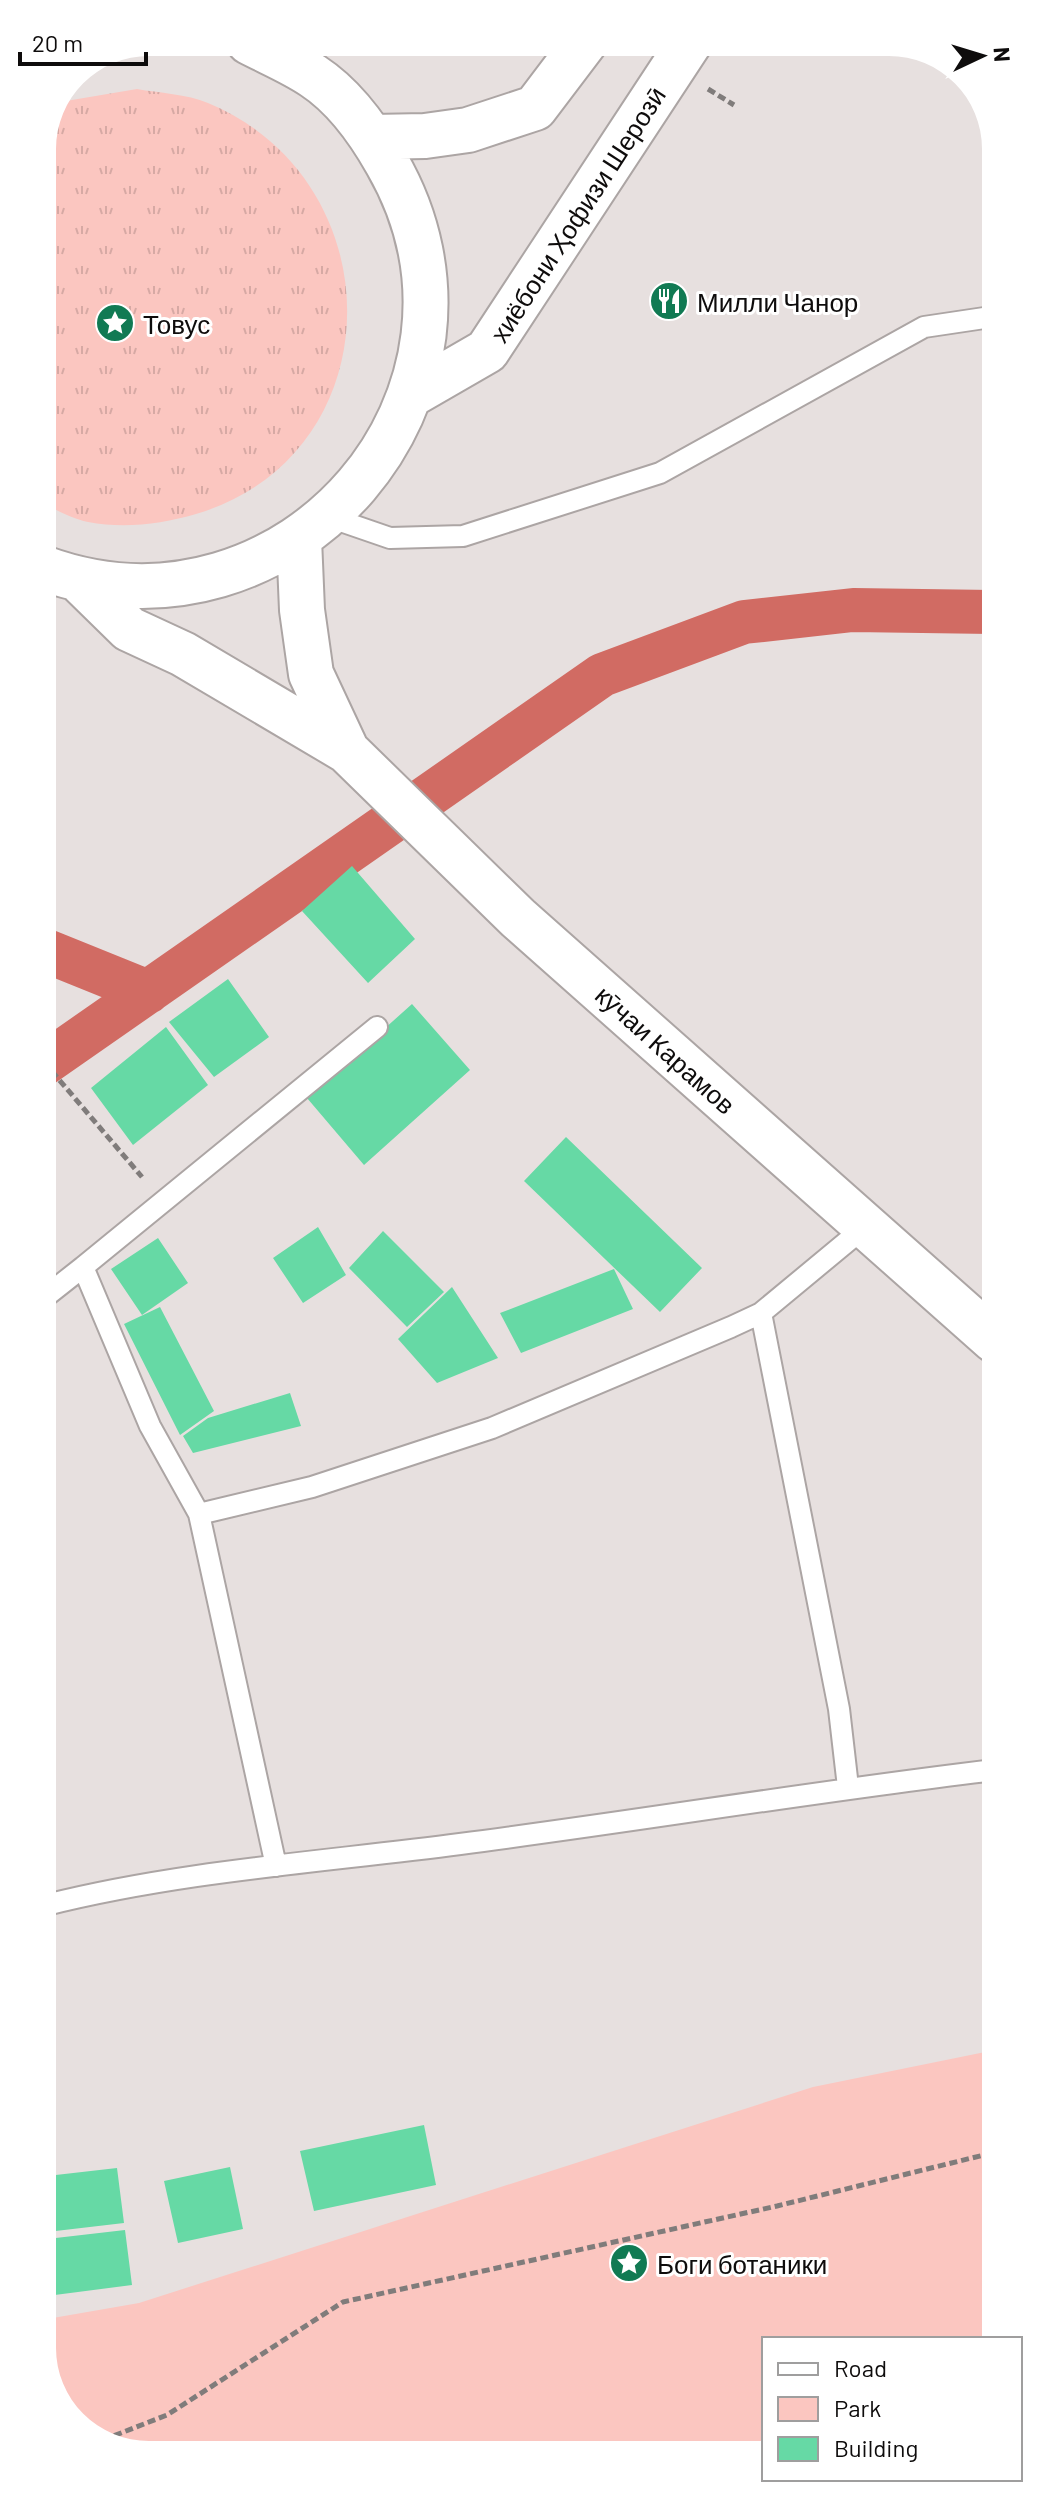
<svg xmlns="http://www.w3.org/2000/svg" width="1038" height="2497" viewBox="0 0 1038 2497" font-family="Barlow,sans-serif">
<defs>
<pattern id="grass-tufts" width="24" height="20" patternUnits="userSpaceOnUse" patternTransform="scale(2)"><rect width="24" height="20" fill="#fbc6c0"/><path d="M3 7l-1-3M5 7V3M7 7l1-3M15 17l-1-3M17 17v-4M19 17l1-3" fill="none" stroke="#d6a9a4"/></pattern>
</defs>
<rect width="100%" height="100%" fill="#e7e0df"/>
<path fill="url(#grass-tufts)" d="M137 89C159 93 187 94 208 103 396 181 395 455 196 514 162 524 124 529 88 522 73 519 57 510 43 504L42 142 60 102Z"/>
<path fill="#fbc6c0" d="M995 2050 996 2339H764V2451L141 2455 83 2433 48 2382 47 2319 139 2303 813 2087Z"/>
<g fill="none" stroke-linecap="round" stroke-linejoin="round">
<path stroke="#d16b63" stroke-width="44" d="M44 950 148 992
M44 1064 602 675 744 622 853 610 992 612"/>
</g>
<path fill="#66d9a5" d="M352 866 415 939 368 983 302 911Z
M228 979 269 1037 214 1077 169 1022Z
M412 1004 470 1070 364 1165 307 1098Z
M166 1027 208 1085 133 1145 91 1088Z
M566 1137 702 1268 660 1312 524 1181Z
M318 1227 346 1275 303 1303 273 1258Z
M383 1231 444 1292 407 1327 349 1268Z
M158 1238 188 1283 142 1315 111 1269Z
M614 1269 633 1309 521 1353 500 1313Z
M452 1287 498 1358 437 1383 398 1339Z
M160 1307 214 1411 180 1435 124 1324Z
M290 1393 301 1426 193 1453 183 1436 208 1418Z
M424 2125 436 2185 314 2211 300 2151Z
M230 2167 243 2229 178 2243 164 2181Z
M117 2168 124 2223 47 2232V2176Z
M125 2230 132 2285 47 2296V2239Z"/>
<g fill="none" stroke-linecap="round" stroke-linejoin="round">
<defs>
<path id="service" d="M329 517 390 538 463 536 660 473 924 327 991 317
M83 1267 377 1027
M45 1297 83 1267 150 1426 199 1514
M761 1313 839 1709 848 1787
M276 1866 199 1514 312 1487 492 1428 731 1327 761 1313 866 1226
M46 1905C181 1871 323 1862 460 1844 639 1821 816 1791 995 1770"/>
<path id="secondary" d="M372 137 425 136 468 130 535 108 585 42
M409 396 487 351 690 42
M299 539 302 610 311 674 347 751
M43 568C289 658 519 392 387 163 369 131 345 97 313 76 294 63 270 53 249 42
M80 581 129 629 183 654 347 751 518 918 994 1340"/>
</defs>
<use href="#service" stroke="#aca5a4" stroke-width="24"/>
<use href="#secondary" stroke="#aca5a4" stroke-width="48"/>
<path stroke="#807c7b" stroke-width="5" stroke-dasharray="8 4" stroke-linecap="butt" d="M391 42C432 57 471 53 513 42
M708 89 734 105
M44 1062 142 1177
M103 2440 167 2415 343 2302 777 2206 996 2152"/>
<use href="#service" stroke="#fff" stroke-width="20"/>
<use href="#secondary" stroke="#fff" stroke-width="44"/>
</g>
<defs>
<symbol id="restaurant-disc" viewBox="-11 -11 22 22"><circle r="9.5" fill="#117a53" stroke="#fff"/><path d="M-5-6h1v4h1v-4h1v4h1v-4h1v5L-1.5 .5V6h-2V.5L-5-1ZM5-6V6H3V1.5H1.5Q1.5-4 5-6Z" fill="#fff"/></symbol>
<symbol id="sight-disc" viewBox="-11 -11 22 22"><circle r="9.5" fill="#117a53" stroke="#fff"/><path d="M0-6L1.8-2.2L6-1.7L2.9 1.2L3.7 5.4L0 3.3L-3.7 5.4L-2.9 1.2L-6-1.7L-1.8-2.2Z" fill="#fff"/></symbol>
</defs>
<g fill-rule="evenodd">
<use href="#restaurant-disc" x="647" y="279" width="44" height="44"/>
<use href="#sight-disc" x="93" y="301" width="44" height="44"/>
<use href="#sight-disc" x="607" y="2241" width="44" height="44"/>
</g>
<g text-anchor="middle" dominant-baseline="central" stroke-width="6" stroke-linejoin="round" paint-order="stroke">
<g font-size="26" fill="#0e0c0c" stroke="#fff">
<text transform="translate(577 214) rotate(-57)">хиёбони Ҳофизи Шерозӣ</text>
<text transform="translate(666 1049) rotate(42)">кӯчаи Карамов</text>
</g>
<g font-size="26" fill="#0e0c0c" stroke="#fff" text-anchor="start">
<text x="697" y="301">Милли Чанор</text>
<text x="143" y="323">Товус</text>
<text x="657" y="2263">Боги ботаники</text>
</g>
</g>
<path d="M0 0H1038V2497H0ZM149 56H889A93 93 0 0 1 982 149V2348A93 93 0 0 1 889 2441H149A93 93 0 0 1 56 2348V149A93 93 0 0 1 149 56Z" fill="#fff" fill-rule="evenodd"/>
<rect x="762" y="2337" width="260" height="144" fill="#ffffff" stroke="#9f9e9e" stroke-width="2"/>
<rect x="778" y="2363" width="40" height="12" fill="#ffffff" stroke="#9f9e9e" stroke-width="2"/>
<text x="834" y="2377" font-size="24" fill="#0e0c0c">Road</text>
<rect x="778" y="2397" width="40" height="24" fill="#fbc6c0" stroke="#9f9e9e" stroke-width="2"/>
<text x="834" y="2417" font-size="24" fill="#0e0c0c">Park</text>
<rect x="778" y="2437" width="40" height="24" fill="#66d9a5" stroke="#9f9e9e" stroke-width="2"/>
<text x="834" y="2457" font-size="24" fill="#0e0c0c">Building</text>
<g transform="translate(982 56) rotate(86)" stroke="#ffffff" stroke-width="6" paint-order="stroke">
<path d="M0-6L14 30L0 20L-14 30Z" fill="#0e0c0c"/>
<text y="-12" font-size="22" font-weight="bold" text-anchor="middle" fill="#0e0c0c">N</text>
</g>
<path d="M20 52v12h126v-12" fill="none" stroke="#0e0c0c" stroke-width="4"/>
<text x="32" y="52" font-size="24" fill="#0e0c0c" stroke="#ffffff" stroke-width="6" paint-order="stroke">20 m</text>
</svg>
